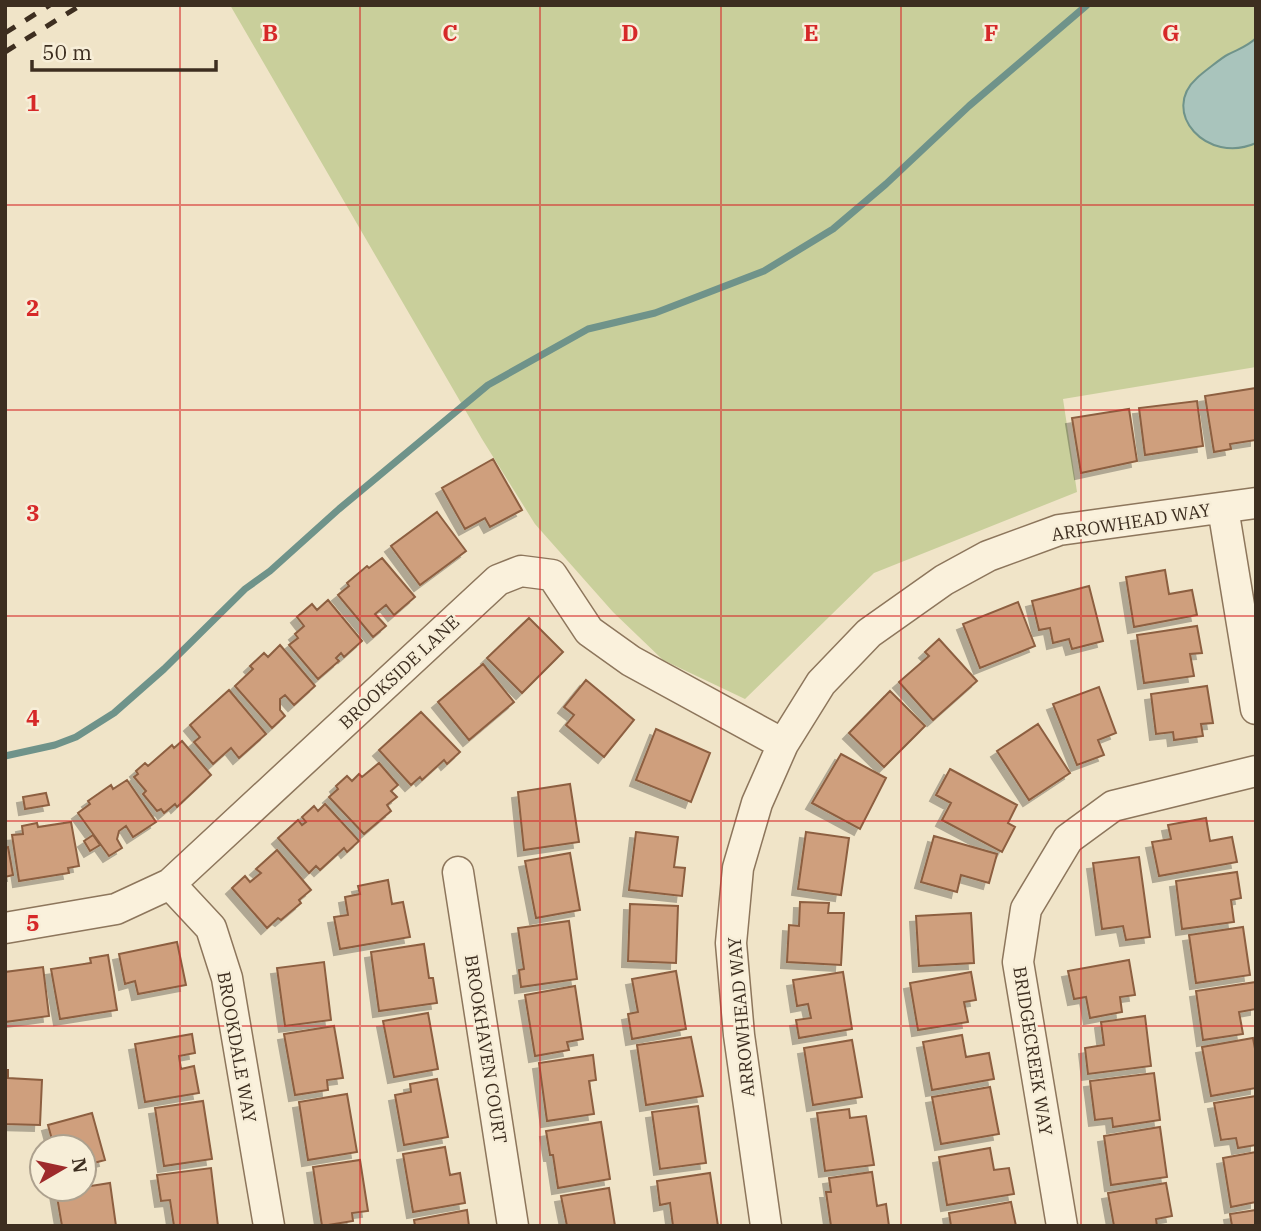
<svg xmlns="http://www.w3.org/2000/svg" width="1261" height="1231" viewBox="0 0 1261 1231" font-family="'IBM Plex Serif',serif">
<defs>
<filter id="shadow"><feDropShadow dx="-6" dy="6" stdDeviation="0" flood-color="#0004"/></filter>
</defs>
<rect width="100%" height="100%" fill="#f0e4c8"/>
<path fill="#c9cf9b" d="M230 5H1256V367L1063 399 1077 492 874 573 745 699 663 660 613 612 535 524 482 439Z"/>
<path fill="#a9c4bc" stroke="#6f938a" stroke-width="2" d="M1256 38V143C1207 165 1159 112 1197 78 1201 74 1223 57 1227 55 1238 49 1247 47 1256 38Z"/>
<g fill="none" stroke-linecap="round" stroke-linejoin="round">
<path stroke="#6f938a" stroke-width="7" d="M5 756 55 745 76 737 114 713 164 669 245 589 270 571 339 509 488 385 588 329 655 313 764 271 833 229 886 184 969 106 1087 5"/>
</g>
<path fill="#cf9f7d" stroke="#8d5f41" stroke-width="2" filter="url(#shadow)" d="M1256 388V440L1230 444 1231 449 1214 452 1205 396Z
M1197 401 1203 446 1145 455 1139 408Z
M1129 409 1137 461 1081 473 1072 418Z
M493 459 522 510 490 527 485 518 465 529 442 488Z
M437 512 466 551 420 585 391 546Z
M382 558 415 597 394 615 386 605 375 614 386 626 373 637 338 595 349 586 347 583 367 566 369 568Z
M1165 570 1169 594 1192 590 1197 615 1134 627 1126 577Z
M1089 586 1103 641 1072 649 1069 639 1053 643 1050 628 1039 630 1032 601Z
M328 600 362 641 344 657 341 653 336 658 339 661 318 679 289 645 298 638 295 634 304 626 297 617 312 604 317 610Z
M1018 602 1035 646 980 668 963 624Z
M529 618 563 652 522 693 487 658Z
M1197 626 1202 653 1190 654 1194 676 1144 683 1137 635Z
M939 639 977 681 933 720 899 682 929 656 925 652Z
M280 645 315 686 294 705 285 695 280 699V710L285 716 272 728 235 686 253 669 250 666 264 653 268 657Z
M483 664 514 702 469 740 438 702Z
M586 680 634 720 604 757 566 725 574 715 564 707Z
M1207 686 1213 723 1201 724 1203 736 1174 740 1173 732 1156 734 1151 694Z
M1099 687 1116 733 1098 740 1104 755 1077 765 1053 704Z
M229 690 266 734 239 758 231 748 213 764 194 742 200 737 190 725Z
M890 691 925 726 884 767 849 733Z
M421 712 460 752 447 764 444 760 422 780 420 777 411 785 379 750Z
M1038 724 1070 773 1029 800 997 751Z
M656 729 710 753 691 802 636 780Z
M182 741 211 775 177 807 175 804 164 813 161 809 157 811 143 794 146 791 134 777 138 774 136 771 145 763 148 766 172 745 174 748Z
M841 754 886 778 860 829 812 803Z
M379 763 398 785 391 791 397 797 387 805 391 811 364 834 329 797 338 789 336 786 347 776 352 781 359 774 362 777Z
M950 769 1017 805 1008 823 1015 827 1002 852 942 820 951 803 936 795Z
M127 780 156 822 133 837 126 826 119 831 117 839 122 848 109 856 78 813 90 804 88 801 111 785 113 789Z
M570 784 579 842 524 850 518 792Z
M46 793 49 805 25 809 23 797Z
M325 804 359 841 347 852 344 848 320 870 316 866 309 873 278 838 298 820 302 825 306 822 302 817 314 806 318 811Z
M1206 818 1210 841 1232 837 1237 862 1159 876 1152 842 1171 839 1168 825Z
M71 822 79 866 68 868 69 873 19 881 12 835 23 834 22 826 37 823 38 827Z
M636 832 678 837 674 867 685 868 682 896 629 890Z
M806 832 849 838 841 895 798 889Z
M93 835 100 845 90 851 84 841Z
M934 836 997 854 989 883 961 875 957 892 921 882Z
M8 847 13 875 5 877V848Z
M277 850 311 890 299 900 301 903 281 920 278 918 267 928 232 888 245 876 250 882 261 873 256 869Z
M570 853 580 910 536 918 525 861Z
M1139 857 1150 937 1126 940 1123 926 1102 929 1093 863Z
M1237 872 1241 898 1231 900 1234 922 1182 929 1176 881Z
M388 880 392 904 403 902 410 937 340 949 334 917 348 915 345 897 360 894 358 886Z
M800 902 829 903 828 913H844L841 965 787 962 789 925 799 926Z
M630 904 678 906 676 963 628 961Z
M971 913 974 963 919 966 916 916Z
M569 921 577 979 521 987 519 970 524 969 518 928Z
M1243 927 1250 975 1196 983 1189 935Z
M177 942 186 985 138 994 135 981 125 984 119 954Z
M424 944 429 978H433L437 1003 379 1011 371 952Z
M108 955 117 1010 60 1019 51 969 91 963 90 958Z
M1129 960 1135 995 1120 997 1122 1012 1090 1018 1086 997 1074 999 1068 971Z
M324 962 331 1020 285 1026 277 968Z
M43 967 49 1016 5 1022V972Z
M676 971 686 1029 632 1039 628 1014 638 1012 632 979Z
M843 972 852 1029 799 1038 796 1020 811 1018 808 1004 797 1006 793 980Z
M971 972 976 1000 964 1002 968 1022 918 1030 910 983Z
M1256 982V1009L1239 1012 1243 1034 1203 1040 1196 991Z
M575 986 583 1039 567 1042 569 1050 535 1056 525 995Z
M428 1013 438 1069 394 1077 383 1021Z
M1145 1016 1151 1066 1088 1074 1085 1048 1104 1045 1101 1022Z
M334 1026 343 1078 327 1080 328 1090 295 1095 284 1034Z
M192 1034 195 1053 179 1056 181 1069 194 1066 199 1093 145 1102 135 1044Z
M962 1035 966 1057 989 1053 994 1079 932 1090 923 1042Z
M691 1037 703 1096 646 1105 637 1045Z
M1253 1038 1256 1054V1088L1211 1096 1202 1047Z
M852 1040 862 1097 813 1105 804 1048Z
M593 1055 596 1080 589 1081 594 1114 547 1121 539 1063Z
M5 1070H8V1078L42 1080 40 1125 5 1124Z
M1154 1073 1160 1120 1113 1127 1112 1118 1095 1120 1090 1081Z
M437 1079 448 1137 404 1145 395 1095 411 1092 410 1084Z
M990 1087 999 1134 941 1144 932 1097Z
M347 1094 357 1152 308 1160 299 1102Z
M1256 1096V1145L1238 1148 1236 1138 1221 1140 1214 1103Z
M203 1101 212 1159 164 1166 155 1108Z
M698 1106 706 1163 660 1169 652 1112Z
M849 1109 850 1118 866 1116 874 1165 825 1171 817 1113Z
M92 1113 105 1160 90 1164 93 1174 84 1177V1147H54L48 1125Z
M601 1122 610 1179 558 1188 553 1155H550L546 1131Z
M1160 1127 1167 1177 1111 1185 1104 1136Z
M445 1147 450 1175 460 1173 465 1203 413 1212 403 1154Z
M990 1148 994 1170 1009 1168 1014 1194 947 1205 939 1157Z
M1256 1152V1202L1231 1207 1223 1158Z
M360 1160 368 1211 352 1213 353 1221 322 1226 313 1167Z
M211 1168 218 1226H174L170 1200 161 1201 157 1175Z
M872 1172 877 1206 886 1204 889 1226H831L826 1192H831L829 1178Z
M710 1173 718 1226H673L670 1203 660 1205 657 1181Z
M110 1183 116 1226H62L56 1191 84 1189V1187Z
M1166 1183 1172 1216 1156 1219 1157 1226H1114L1108 1193Z
M609 1188 615 1226H567L561 1196Z
M1011 1202 1016 1226H951L949 1213Z
M467 1210 469 1226H415L414 1220Z
M1256 1210V1226H1232L1230 1214Z"/>
<g fill="none" stroke-linecap="round" stroke-linejoin="round">
<defs>
<path id="street" d="M1223 508 1256 709
M458 872 513 1226
M170 884 211 928 227 978 269 1226
M5 928 116 909 170 884 498 580 521 571 552 575 589 631 631 661 783 744
M766 1226 739 1035 731 943 738 868 757 803 783 744 821 683 869 633 944 580 988 556 1059 530 1256 503
M1062 1226 1018 962 1026 909 1068 839 1113 806 1256 771"/>
</defs>
<use href="#street" stroke="#8d765c" stroke-width="33"/>
<use href="#street" stroke="#faf1dc" stroke-width="30"/>
<path stroke="#3d2e20" stroke-width="5" stroke-dasharray="12 12" stroke-linecap="butt" d="M5 33 50 5
M5 52 81 5"/>
</g>
<path fill="none" stroke="#d62828" stroke-width="2" stroke-opacity="0.55" d="M180 5V1226M360 5V1226M540 5V1226M721 5V1226M901 5V1226M1081 5V1226M5 205H1256M5 410H1256M5 616H1256M5 821H1256M5 1026H1256"/>
<g text-anchor="middle" dominant-baseline="central" stroke-width="5" stroke-linejoin="round" paint-order="stroke">
<g font-size="18" fill="#3d2e20" stroke="#f7eed8">
<text transform="translate(1131 522) rotate(-9)">ARROWHEAD WAY</text>
<text transform="translate(399 672) rotate(-43)">BROOKSIDE LANE</text>
<text transform="translate(741 1017) rotate(-95)">ARROWHEAD WAY</text>
<text transform="translate(237 1047) rotate(80)">BROOKDALE WAY</text>
<text transform="translate(486 1049) rotate(81)">BROOKHAVEN COURT</text>
<text transform="translate(1033 1051) rotate(81)">BRIDGECREEK WAY</text>
</g>
</g>
<g font-size="23" text-anchor="middle" font-weight="bold" fill="#d62828" stroke="#f7eed8" stroke-width="5" stroke-linejoin="round" paint-order="stroke">
<text x="270" y="41">B</text>
<text x="450" y="41">C</text>
<text x="630" y="41">D</text>
<text x="811" y="41">E</text>
<text x="991" y="41">F</text>
<text x="1171" y="41">G</text>
<text x="33" y="111">1</text>
<text x="33" y="316">2</text>
<text x="33" y="521">3</text>
<text x="33" y="726">4</text>
<text x="33" y="931">5</text>
</g>
<rect width="1261" height="1231" fill="none" stroke="#3d2e20" stroke-width="14"/>
<g transform="translate(63 1168) rotate(81)"><circle r="33" fill="#f7eed8" stroke="#ada18e" stroke-width="2"/>
<path d="M0-5L12 26L0 18L-12 26Z" fill="#9e2a2b"/>
<text y="-10" font-size="19" font-weight="bold" text-anchor="middle" fill="#3d2e20">N</text>
</g>
<path d="M32 60v10h184v-10" fill="none" stroke="#3d2e20" stroke-width="3.5"/>
<text x="42" y="60" font-size="21" fill="#3d2e20" stroke="#f7eed8" stroke-width="5" paint-order="stroke">50 m</text>
</svg>
